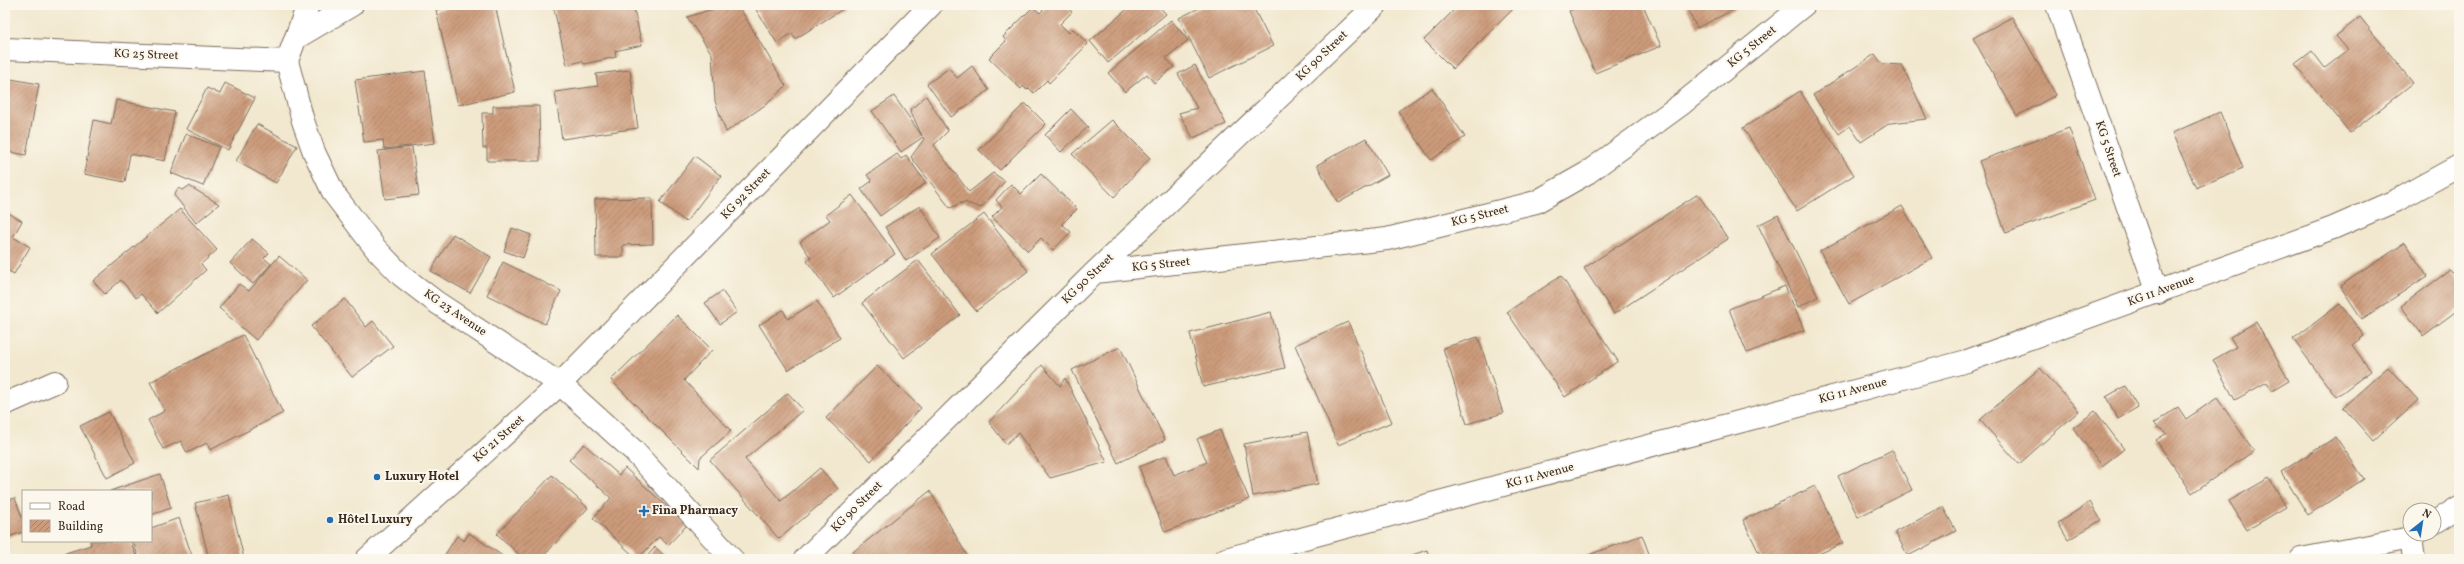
<svg xmlns="http://www.w3.org/2000/svg" width="2464" height="564" viewBox="0 0 2464 564" font-family="Vollkorn,serif">
<defs>
<pattern id="building-hatch" width="6" height="6" patternUnits="userSpaceOnUse"><rect width="6" height="6" fill="#cc9b7c"/><path d="M-1 1l2-2M0 6l6-6M5 7l2-2" fill="none" stroke="#a77f65"/></pattern>
</defs>
<rect width="100%" height="100%" fill="#fbf7ec"/>
<filter id="ink" filterUnits="userSpaceOnUse"><feTurbulence type="fractalNoise" baseFrequency=".025" numOctaves="2"/><feDisplacementMap in="SourceGraphic" scale="8" xChannelSelector="R" yChannelSelector="G"/><feConvolveMatrix kernelMatrix="1 2 1 2 8 2 1 2 1" color-interpolation-filters="sRGB"/></filter>
<filter id="wash" filterUnits="userSpaceOnUse"><feTurbulence type="fractalNoise" baseFrequency=".012" numOctaves="4" result="noise"/><feDisplacementMap in="SourceGraphic" scale="16" xChannelSelector="R" yChannelSelector="G"/><feGaussianBlur stdDeviation="0.9" result="paint"/><feColorMatrix in="noise" values="0 0 0 0 0 0 0 0 0 0 0 0 0 0 0 0 0 1.4 0 .05"/><feComposite in="paint" operator="in"/></filter>
<g filter="url(#wash)">
<rect width="100%" height="100%" fill="#f2e8cf"/>
<g id="blocks">
<path fill="url(#building-hatch)" d="M449 5H495L515 92 458 105 436 10 450 7Z
M553 5H633L642 45 615 51 616 57 584 64 582 61 567 65Z
M726 5H738L786 86 768 103 726 132 715 101 712 54 687 17Z
M753 5H845L846 7 795 39 792 33 777 43Z
M1048 5H1065L1072 12 1060 24 1069 33 1073 29 1088 44 1049 83 1047 80 1034 93 1029 88 1027 90 1023 86 1021 89 989 58 1006 41 1003 37 1033 7 1040 13Z
M1132 5H1158L1166 14 1108 63 1090 41Z
M1205 5H1252L1273 46 1209 78 1179 18Z
M1459 5H1517L1453 69 1424 40Z
M1583 5H1643L1661 46 1595 73 1569 11Z
M1685 5H1743L1697 28Z
M2012 17 2056 95 2017 116 1973 38Z
M2360 17 2413 83 2350 133 2295 64 2312 51 2325 68 2348 50 2336 36Z
M1171 20 1188 40 1166 58 1174 67 1154 83 1147 74 1125 92 1108 73Z
M1875 54 1882 64 1902 65 1927 119 1890 123 1861 142 1850 126 1839 134 1813 95Z
M1195 65 1226 124 1193 138 1179 113 1197 108 1178 74Z
M972 66 989 90 951 117 927 84 949 68 957 78Z
M630 70 638 128 562 139 555 92 598 86 596 74Z
M425 71 435 143 384 149 383 140 364 142 355 80Z
M5 78 39 84 26 155 5 151Z
M225 83 255 98 228 150 186 129 207 88 220 94Z
M1432 88 1465 137 1431 160 1398 111Z
M1800 91 1854 175 1797 211 1743 128Z
M894 96 922 136 910 110 926 96 948 131 934 145 969 192 993 173 1005 181 981 208 964 202 950 208 911 157 924 139 923 137 901 152 872 111Z
M116 100 175 112 165 161 130 154 125 182 84 174 94 120 111 124Z
M1025 103 1046 124 1000 170 979 150Z
M493 106H539L540 161H487V148H483L482 113H493Z
M1071 109 1088 127 1061 152 1045 135Z
M2220 112 2243 168 2196 188 2172 133Z
M1112 120 1150 158 1114 197 1072 154Z
M257 124 297 146 276 183 236 161Z
M2069 128 2095 200 2006 233 1979 161Z
M186 134 219 147 203 186 171 173Z
M1366 138 1388 175 1338 203 1317 165Z
M412 147 419 195 385 199 378 151Z
M897 154 901 159 906 155 926 183 880 216 861 189 872 181 867 175Z
M695 156 721 176 686 222 660 202Z
M1041 174 1077 209 1062 224 1071 232 1053 250 1041 238 1028 251 992 217 1002 207 996 200 1011 184 1021 194Z
M189 186 219 204 196 223 174 195 178 188 183 190Z
M1698 194 1728 239 1614 314 1584 268Z
M852 195 895 254 834 298 807 261 811 258 800 242 830 220 826 215Z
M652 198 653 244 623 245V257H596L595 199Z
M920 206 940 238 906 261 885 227Z
M1902 206 1932 258 1849 304 1820 251Z
M180 209 217 250 201 264 206 270 158 313 141 294 136 298 121 280 105 294 93 281Z
M5 211 22 221 13 237 30 247 14 274 5 269Z
M984 214 1028 271 976 311 932 254Z
M1778 215 1818 297 1798 307 1758 225Z
M512 228 531 235 523 258 504 251Z
M453 234 491 257 470 293 431 271Z
M252 239 269 253 264 258 271 264 253 284 230 263Z
M2405 243 2427 276 2362 319 2340 286Z
M279 256 307 280 256 340 219 308 239 284 249 291Z
M918 260 960 315 904 358 862 303Z
M503 262 561 291 545 324 487 295Z
M2450 270 2459 283V309L2423 336 2401 306Z
M1561 276 1618 361 1565 397 1507 312Z
M1785 286 1804 330 1747 353 1729 309Z
M722 291 737 312 720 324 705 303Z
M345 299 366 327 373 321 393 346 352 377 311 326Z
M817 301 840 338 788 370 759 325 783 310 788 319Z
M2340 304 2364 336 2352 345 2371 371 2336 397 2293 339Z
M1271 312 1285 368 1203 387 1190 333Z
M677 315 712 350 684 380 731 431 700 458 699 468 611 380Z
M1348 322 1392 422 1338 445 1295 345Z
M2256 322 2289 381 2272 391 2267 382 2235 400 2213 360 2236 347 2230 337Z
M243 335 283 413 210 450 207 443 187 453 181 441 163 449 148 420 165 411 150 382Z
M1478 337 1503 413 1467 424 1443 348Z
M1120 347 1165 440 1118 463 1072 370Z
M1042 365 1060 386 1065 378 1107 462 1050 478 1018 433 1006 444 989 422Z
M877 366 921 408 871 461 826 418Z
M2388 367 2418 400 2373 441 2343 407Z
M2040 368 2079 411 2019 464 1980 420Z
M2125 386 2138 407 2118 419 2106 397Z
M788 393 803 410 745 459 781 501 820 468 838 489 779 539 710 460Z
M2217 398 2254 451 2192 493 2156 440 2167 433 2153 424 2178 407 2186 419Z
M2095 411 2124 449 2102 466 2073 428Z
M109 412 135 463 107 478 80 426Z
M1220 430 1249 499 1165 532 1139 467 1166 456 1174 475 1207 462 1197 439Z
M1307 432 1318 484 1253 496 1244 444Z
M2336 437 2364 479 2308 515 2281 472Z
M584 444 619 475 625 468 687 525 668 545 659 537 637 559 593 518 611 498 569 460Z
M1892 450 1912 490 1858 517 1838 476Z
M160 474 171 508 151 515V491H110Z
M552 475 588 508 541 559H524L497 534Z
M2269 478 2286 507 2247 530 2229 501Z
M1815 486 1843 543 1808 559H1762L1743 520Z
M930 491 969 559H844Z
M229 495 244 559H209L195 503Z
M15 498 23 520V532L5 538V501Z
M2090 502 2101 520 2068 540 2058 523Z
M1943 507 1956 531 1908 556 1895 532Z
M179 518 193 559H139L133 541H151V528Z
M469 533 507 559H442L457 536 464 541Z
M1642 535 1651 559H1578Z
M90 541H131L137 559H56V556L91 545Z
M655 547 668 559H645Z
M1427 550 1430 559H1400Z"/>
</g>
</g>
<g filter="url(#ink)">
<use href="#blocks" fill-opacity="0" stroke="#7b6c5c" stroke-width="1"/>
<g fill="none" stroke-linecap="round" stroke-linejoin="round">
<defs>
<path id="street" d="M308 5 287 61 303 121 314 152 334 194 376 249 402 276 436 302 560 384 633 450 732 559
M2057 5 2158 293
M296 38 352 5
M5 49 287 61
M1095 272 1387 239 1536 202 1587 173 1683 103 1804 5
M5 404 55 382
M2434 523 2459 507
M2411 538 2414 559
M367 559 560 384 931 5
M805 559 1095 272 1376 5
M2301 559 2411 538 2417 534"/>
<path id="secondary" d="M1226 559 1967 361 2333 228 2397 200 2459 166"/>
</defs>
<use href="#street" stroke="#7b6c5c" stroke-width="24"/>
<use href="#secondary" stroke="#7b6c5c" stroke-width="24"/>
<use href="#street" stroke="#fff" stroke-width="22"/>
<use href="#secondary" stroke="#fff" stroke-width="22"/>
</g>
</g>
<g fill="#1f6fb2" stroke="#fbf7ec" stroke-width="1.5">
<circle cx="377" cy="477" r="4"/>
<path d="M642 505h4v4h4v4h-4v4h-4v-4h-4v-4h4z"/>
<circle cx="330" cy="520" r="4"/>
</g>
<g text-anchor="middle" dominant-baseline="central" stroke-width="4" stroke-linejoin="round" paint-order="stroke">
<g font-size="12" fill="#3b2a1e" stroke="#fbf7ec">
<text transform="translate(1752 47) rotate(-39)">KG 5 Street</text>
<text transform="translate(146 55) rotate(2)">KG 25 Street</text>
<text transform="translate(1322 56) rotate(-44)">KG 90 Street</text>
<text transform="translate(2108 149) rotate(71)">KG 5 Street</text>
<text transform="translate(746 194) rotate(-46)">KG 92 Street</text>
<text transform="translate(1480 216) rotate(-14)">KG 5 Street</text>
<text transform="translate(1161 265) rotate(-6)">KG 5 Street</text>
<text transform="translate(1088 279) rotate(-44)">KG 90 Street</text>
<text transform="translate(2161 291) rotate(-20)">KG 11 Avenue</text>
<text transform="translate(455 313) rotate(34)">KG 23 Avenue</text>
<text transform="translate(1853 391) rotate(-15)">KG 11 Avenue</text>
<text transform="translate(499 439) rotate(-42)">KG 21 Street</text>
<text transform="translate(1540 476) rotate(-15)">KG 11 Avenue</text>
<text transform="translate(857 507) rotate(-45)">KG 90 Street</text>
</g>
<g font-size="12" font-weight="bold" fill="#3b2a1e" stroke="#fbf7ec" text-anchor="start">
<text x="385" y="477">Luxury Hotel</text>
<text x="652" y="511">Fina Pharmacy</text>
<text x="338" y="520">Hôtel Luxury</text>
</g>
</g>
<rect width="2464" height="564" fill="none" stroke="#fbf7ec" stroke-width="20"/>
<rect x="22" y="490" width="130" height="52" fill="#fbf7ec" stroke="#aea59a"/>
<rect x="30" y="503" width="20" height="6" fill="#ffffff" stroke="#aea59a"/>
<text x="58" y="510" font-size="12" fill="#3b2a1e">Road</text>
<rect x="30" y="520" width="20" height="12" fill="url(#building-hatch)" stroke="#aea59a"/>
<text x="58" y="530" font-size="12" fill="#3b2a1e">Building</text>
<g transform="translate(2422 522) rotate(30)"><circle r="19" fill="#fbf7ec" stroke="#aea59a"/>
<path d="M0-3L7 15L0 10L-7 15Z" fill="#1f6fb2"/>
<text y="-6" font-size="11" font-weight="bold" text-anchor="middle" fill="#3b2a1e">N</text>
</g>
</svg>
